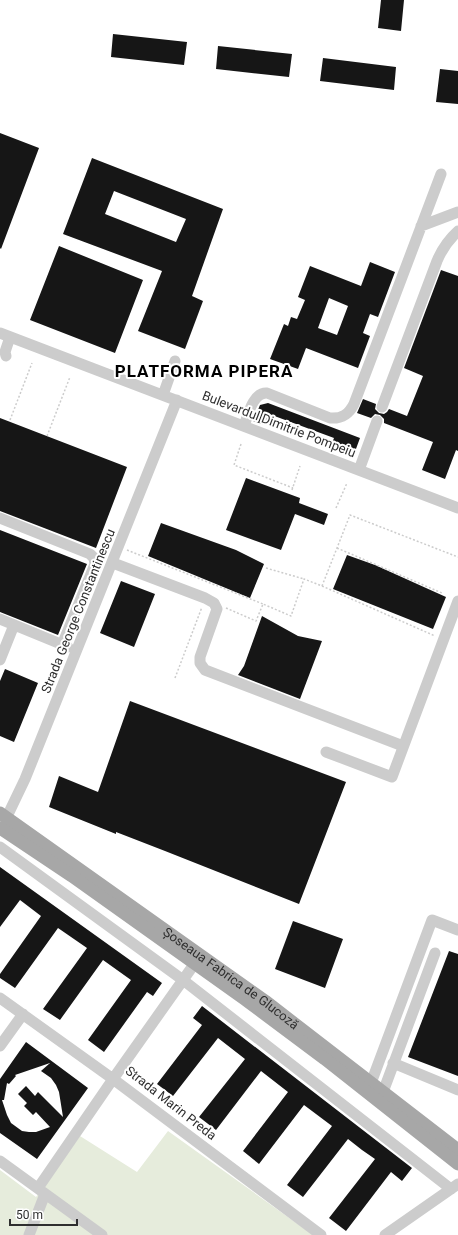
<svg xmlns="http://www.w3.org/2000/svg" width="458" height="1235" viewBox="0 0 458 1235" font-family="Roboto,sans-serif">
<rect width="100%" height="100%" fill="#fff"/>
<path fill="#e6ecdc" d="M168 1131 313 1235H0V1170L36 1197 80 1136 137 1172Z"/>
<path fill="#161616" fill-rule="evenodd" d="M381 0H404L401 31 378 28Z
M113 34 187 42 184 65 111 57Z
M218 46 292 54 289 77 216 69Z
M323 58 396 67 394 90 320 81Z
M440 69 458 71V104L436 102Z
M0 133 39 148 1 249 0 248Z
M92 158 223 209 192 296 203 301 185 349 138 331 162 271 63 234ZM114 191 186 219 176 242 105 214Z
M59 246 143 280 115 353 30 320Z
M370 262 395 272 378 317 370 314 363 333 370 336 358 368 306 348 298 369 270 359 284 324 288 326 291 317 297 319 305 300 298 297 310 266 361 286ZM329 298 348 306 337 335 318 328Z
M441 270 458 276V451L456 450 445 479 422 470 433 442 384 423V419L380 415 375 414 371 418 357 413 363 399 376 404 375 409 379 413 384 414 387 412 389 409 407 416 423 376 404 368Z
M268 403 360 438 353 457 330 448 334 438 269 414 265 425 253 421 260 405Z
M0 418 127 467 96 548 0 511Z
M246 478 300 498 299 503 328 514 324 525 295 514 281 550 226 530Z
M161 523 236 550 264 564 250 598 148 556Z
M0 530 87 564 58 635 0 612Z
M347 555 375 565 446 597 433 629 333 589Z
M121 581 155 594 134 647 100 633Z
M262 616 298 636 322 641 300 699 238 675 244 666Z
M5 669 38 683 14 742 0 736V681Z
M130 701 346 782 299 904 165 851 116 832V834L49 807 59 776 98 792Z
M0 867 162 983 153 996 147 992 104 1052 88 1040 131 980 103 960 60 1020 43 1009 87 948 58 928 15 988 0 978V974L41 916 20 900 0 927Z
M293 921 343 939 325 988 275 969Z
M449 951 458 954V1076L408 1057Z
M202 1006 412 1168 402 1181 391 1172 346 1231 329 1218 375 1159 362 1150 348 1139 303 1197 287 1185 332 1126 304 1105 259 1164 243 1151 288 1092 261 1071 216 1130 199 1117 245 1059 218 1038 173 1096 157 1084 202 1025 193 1018Z
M26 1042 88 1088 37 1159 0 1133V1079ZM50 1063 41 1071 51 1078 56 1085 59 1092 63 1117 38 1092 35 1096 26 1086 18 1094 27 1103 24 1106 33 1115 36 1112 50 1127 36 1132H29L22 1131 11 1123 7 1115 2 1100H4L7 1083 9 1084 16 1076 15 1075Z"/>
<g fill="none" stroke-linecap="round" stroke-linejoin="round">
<path stroke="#ccc" stroke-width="1.5" stroke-dasharray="2 2" stroke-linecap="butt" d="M10 420 32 363
M47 436 70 377
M241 444 234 465 293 488
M292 490 300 466
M336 508 347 483
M337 548 442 593
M127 550 263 604
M266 568 304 579
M322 586 435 636
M226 608 256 621 263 604 291 616 304 579 322 586 350 515 458 557
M175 678 202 607"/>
<path stroke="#ccc" stroke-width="11" d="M421 226 458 212
M0 333 458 508
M6 356 5 352 10 337
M163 395 175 361
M382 407 437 261C442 249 448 240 458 231
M244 426C248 415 253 392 267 393L330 418C342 419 349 414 354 404L441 174
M359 470 377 421
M0 518 90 554 94 558 95 564 62 645
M113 563 205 598 214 603 217 609 200 657V663L205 670 403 746
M0 619 68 647
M0 660 14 625
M326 752 392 777 458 601
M3 825 25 779 177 400
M0 847 183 980 451 1189
M195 963 113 1079 321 1235
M0 998 113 1079 38 1188
M0 1046 23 1014
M393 1063 458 1090
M371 1083 432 920 458 930
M383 1092 435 953
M0 1161 102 1235
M29 1235 45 1194
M385 1235 458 1184"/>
<g stroke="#a7a7a7" stroke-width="13">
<path id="s1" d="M0 813 265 1001 458 1150"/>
<path d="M0 828 72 876 246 1000 325 1059 458 1164"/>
</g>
</g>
<g text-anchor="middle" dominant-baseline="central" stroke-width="4" stroke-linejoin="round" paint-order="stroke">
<g font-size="13" fill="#2f2f2f" stroke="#fff">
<text transform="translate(279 424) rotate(21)">Bulevardul Dimitrie Pompeiu</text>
<text transform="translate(78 611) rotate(-68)">Strada George Constantinescu</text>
<text stroke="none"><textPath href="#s1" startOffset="284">Șoseaua Fabrica de Glucoză</textPath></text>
<text transform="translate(171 1103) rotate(38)">Strada Marin Preda</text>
</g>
<g font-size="17" font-weight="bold" letter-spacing="1" fill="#000" stroke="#fff">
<text x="204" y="371">PLATFORMA PIPERA</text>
</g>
</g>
<path d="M10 1219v6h67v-6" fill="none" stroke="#2f2f2f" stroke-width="2"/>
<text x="16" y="1219" font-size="12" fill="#2f2f2f" stroke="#ffffff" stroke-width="3" paint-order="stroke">50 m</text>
</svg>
